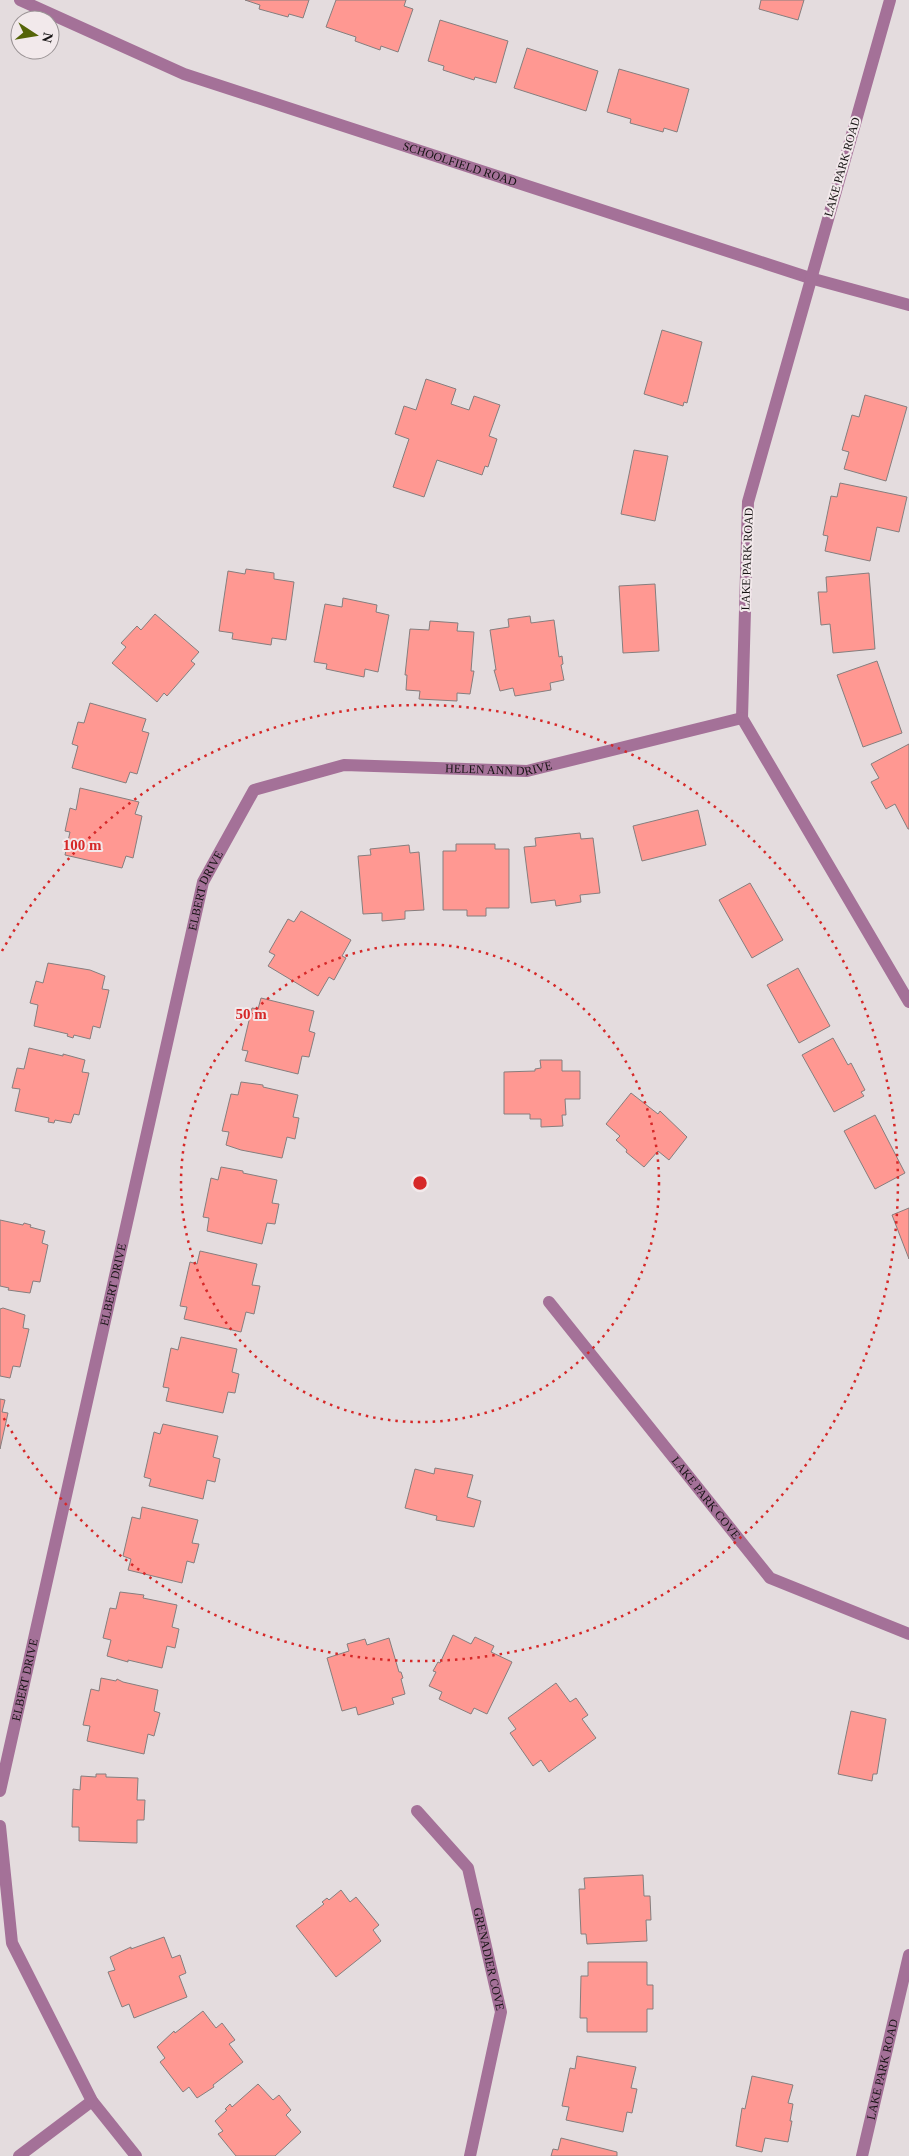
<svg xmlns="http://www.w3.org/2000/svg" width="909" height="2156" viewBox="0 0 909 2156" font-family="'Times New Roman',serif">
<rect width="100%" height="100%" fill="#e4dcde"/>
<path fill="#ff9892" stroke="#867e7e" d="M245 0H309L303 18 289 14 288 17 259 9 260 5Z
M336 0H406L404 6 413 9 398 52 381 46 380 50 355 41 356 37 326 27Z
M761 0H804L798 20 759 9Z
M440 20 508 41 496 83 475 77 474 80 443 70 444 66 428 61Z
M527 48 598 71 586 111 514 88Z
M619 69 689 89 677 132 664 128 663 132 630 123 631 119 607 112Z
M662 330 702 342 687 403 684 402 683 406 644 394Z
M426 379 456 389 451 404 469 410 474 396 500 405 489 436 497 439 488 467 485 466 482 475 437 460 424 497 393 487 409 439 395 434 404 406 416 410Z
M865 395 907 407 886 481 844 469 849 452 842 450 852 415 859 417Z
M634 450 668 456 655 521 621 514Z
M840 483 907 497 899 532 877 527 870 561 825 551 828 536 823 535 831 496 837 497Z
M246 569 274 573V579L294 582 286 640 272 638 271 645 232 639 233 633 219 631 228 571 245 574Z
M869 573 875 649 833 653 830 624 821 625 818 592H827L826 577Z
M655 584 659 651 623 653 619 586Z
M343 598 377 605 376 612 389 615 378 672 365 669 364 677 326 669 327 664 314 662 325 604 342 607Z
M155 614 199 652 191 661 195 664 167 696 164 693 157 702 112 663 126 647 121 643 137 626 141 630Z
M530 616 531 623 554 620 559 657 562 656 563 664 561 665 564 680 550 683 551 690 515 696 513 688 500 691 494 670H496L490 630 509 627 508 619Z
M430 621 458 623 457 631 474 632 471 671H474L470 694 457 693V701L419 699 420 691 406 690 407 675H405L410 629 429 630Z
M877 661 902 733 863 747 837 675Z
M90 703 146 719 142 731 149 733 137 774 130 772 126 783 72 768 78 746 72 744 78 722 84 723Z
M909 744V829H908L895 804 886 809 871 782 879 778 871 764Z
M80 788 139 802 135 814 142 816 133 858 126 856 122 868 65 855 70 832 65 831 70 808 76 810Z
M698 810 706 845 642 861 633 826Z
M580 833 581 839 593 838 600 893 580 895 581 902 556 906 555 900 531 903 524 847 536 846 535 838Z
M456 844H495V849H509V908H486V916H467V910H443V851H456Z
M409 845 410 853 419 852 424 910 405 911V919L382 921V913L363 914 358 856 371 855 370 849Z
M750 883 783 940 752 958 719 900Z
M301 911 351 940 342 956 346 958 334 980 329 977 318 996 268 966 275 955 269 952 288 919 294 922Z
M48 963 90 970 105 976 102 989 109 990 100 1028 93 1026 90 1039 74 1035 73 1038 67 1036 68 1034 34 1026 38 1005 30 1003 36 981 43 983Z
M798 968 830 1026 799 1043 767 985Z
M261 998 314 1011 309 1031 315 1033 309 1057 302 1056 298 1074 245 1061 248 1051 242 1050 252 1008 258 1009Z
M833 1038 848 1065 851 1063 865 1090 861 1092 864 1096 834 1112 802 1055Z
M29 1048 63 1056V1054L85 1060 82 1072 89 1073 79 1115 74 1114 71 1123 55 1120 54 1123 48 1122 49 1118 15 1111 20 1089 12 1088 17 1068 24 1069Z
M540 1060H562V1071H580V1099H565L566 1115H562L563 1126 541 1127V1119H530V1114H504V1072L535 1071V1069L541 1068Z
M241 1082 263 1085V1087L298 1095 293 1117 299 1118 295 1139 287 1137 282 1158 241 1150 226 1145 229 1132 222 1131 231 1094 238 1095Z
M631 1093 658 1114 660 1111 687 1137 669 1160 658 1151 644 1167 626 1152 627 1150 616 1140 620 1136 606 1124Z
M875 1115 905 1173 875 1189 844 1131Z
M221 1167 243 1171V1173L277 1180 272 1203 279 1204 275 1224 267 1223 262 1244 207 1231 209 1218 203 1217 211 1178 218 1180Z
M909 1208V1259L892 1215Z
M0 1220 23 1225 24 1223 31 1225 30 1227 45 1231 42 1243 48 1245 40 1282 33 1281 30 1293 8 1290 9 1288 0 1286Z
M200 1251 257 1264 252 1285 260 1286 254 1314 246 1312 241 1332 184 1319 187 1307 180 1306 190 1262 197 1264Z
M3 1308 25 1315 23 1328 29 1329 20 1367 13 1366 10 1378 0 1376V1309Z
M181 1337 237 1349 232 1372 239 1374 235 1393 228 1392 223 1413 166 1401 169 1388 163 1387 171 1348 178 1350Z
M0 1399 5 1400 2 1412 8 1413 0 1449Z
M163 1424 218 1436 213 1457 220 1459 215 1482 207 1480 203 1499 149 1486 151 1479 144 1477 154 1432 160 1434Z
M435 1468 473 1475 467 1497 481 1501 474 1527 436 1520 437 1516 405 1508 415 1469 434 1474Z
M142 1507 198 1520 192 1543 199 1544 194 1563 187 1561 182 1583 128 1570 131 1559 123 1556 132 1517 140 1519Z
M120 1592 144 1595 143 1598 177 1605 172 1627 179 1629 175 1648 167 1646 162 1668 128 1660V1662L107 1656 111 1640 103 1638 110 1608 116 1609Z
M453 1635 471 1644 475 1637 494 1646 491 1652 512 1662 487 1714 474 1708 471 1714 439 1699 442 1692 429 1686 436 1672 433 1671 438 1662 440 1663Z
M389 1638 399 1672H401L403 1678 401 1679 405 1694 392 1698 394 1704 358 1715 356 1707 342 1711 327 1658 349 1651 347 1644 365 1639 367 1645Z
M101 1678 116 1681 117 1679 123 1682 158 1690 154 1711 160 1713 154 1736 148 1734 144 1754 87 1741 90 1726 83 1725 91 1689 99 1691Z
M556 1683 570 1702 576 1698 588 1715 582 1719 596 1738 549 1772 541 1760 533 1766 510 1733 516 1729 508 1718Z
M851 1711 886 1719 877 1774H873L872 1781 838 1774Z
M96 1774H106V1777L138 1778 137 1800H145L144 1820H137V1843L79 1841V1827H72L73 1789 80 1790 81 1776 96 1777Z
M643 1875 644 1896H650L651 1920H646L647 1941 587 1944 586 1934H581L579 1889H585L584 1878Z
M341 1890 350 1902 356 1897 379 1925 373 1930 381 1941 336 1977 296 1926 324 1904 322 1902 327 1898 329 1900Z
M164 1937 172 1958 180 1955 186 1973 179 1976 187 1997 134 2018 129 2004 122 2007 108 1972 115 1970 110 1957 131 1947V1949Z
M588 1962H647V1985H653V2009H647V2032H587V2018H580L581 1976H588Z
M203 2011 216 2028 222 2023 235 2040 229 2044 243 2062 213 2085 214 2087 197 2098 189 2087 183 2092 160 2062 165 2058 157 2047 174 2031 175 2033Z
M577 2056 636 2067 631 2088 637 2089 632 2113 627 2112 623 2132 566 2120 569 2107 562 2106 570 2068 575 2069Z
M752 2076 793 2085 788 2103 793 2104 790 2121H792L788 2142 765 2138 762 2152 736 2146 742 2108 745 2109Z
M258 2084 273 2100 279 2095 291 2110 286 2115 301 2132 275 2156H236L218 2134 223 2131 215 2121 227 2110 225 2109 230 2104 232 2107Z
M561 2138 617 2152V2156H551L553 2149 558 2150Z"/>
<g fill="none" stroke-linecap="round" stroke-linejoin="round">
<g stroke="#a47198" stroke-width="12">
<path id="s1" d="M20 0 184 74 810 278 909 305"/>
<path d="M890 0 748 502 742 718 909 1002"/>
<path id="s2" d="M549 1302 770 1578 909 1634"/>
<path id="s3" d="M0 1791 203 882 254 790 344 765 527 771 742 718"/>
<path id="s4" d="M417 1811 468 1868 501 2012 470 2156"/>
<path d="M0 1826 12 1943 92 2101 136 2156"/>
<path d="M19 2156 92 2101"/>
<path id="s5" d="M862 2156 909 1955"/>
</g>
</g>
<g fill="none" stroke="#d62828" stroke-width="2.5" stroke-dasharray="2.5 5">
<circle cx="420" cy="1183" r="239"/>
<path d="M2 951A478 478 0 1 1 2 1415"/>
</g>
<g text-anchor="middle" dominant-baseline="central" stroke-width="4" stroke-linejoin="round" paint-order="stroke">
<g font-size="12" fill="#161313" stroke="#f2e9eb">
<text stroke="none"><textPath href="#s1" startOffset="470">SCHOOLFIELD ROAD</textPath></text>
<text transform="translate(842 167) rotate(-74)">LAKE PARK ROAD</text>
<text transform="translate(747 559) rotate(-88)">LAKE PARK ROAD</text>
<text stroke="none"><textPath href="#s3" startOffset="1285">HELEN ANN DRIVE</textPath></text>
<text stroke="none"><textPath href="#s3" startOffset="924">ELBERT DRIVE</textPath></text>
<text stroke="none"><textPath href="#s3" startOffset="519">ELBERT DRIVE</textPath></text>
<text stroke="none"><textPath href="#s2" startOffset="251">LAKE PARK COVE</textPath></text>
<text stroke="none"><textPath href="#s3" startOffset="114">ELBERT DRIVE</textPath></text>
<text stroke="none"><textPath href="#s4" startOffset="170">GRENADIER COVE</textPath></text>
<text stroke="none"><textPath href="#s5" startOffset="89">LAKE PARK ROAD</textPath></text>
</g>
</g>
<circle cx="420" cy="1183" r="8" fill="#d62828" stroke="#f2e9eb" stroke-width="2.5"/>
<g font-size="15" text-anchor="middle" font-weight="bold" fill="#d62828" stroke="#f2e9eb" stroke-width="4" stroke-linejoin="round" paint-order="stroke">
<text x="82" y="850">100 m</text>
<text x="251" y="1019">50 m</text>
</g>
<g transform="translate(35 35) rotate(102)"><circle r="24" fill="#f2e9eb" stroke="#9a9395"/>
<path d="M0-4L9 19L0 12L-9 19Z" fill="#556408"/>
<text y="-8" font-size="14" font-weight="bold" text-anchor="middle" fill="#161313">N</text>
</g>
</svg>
